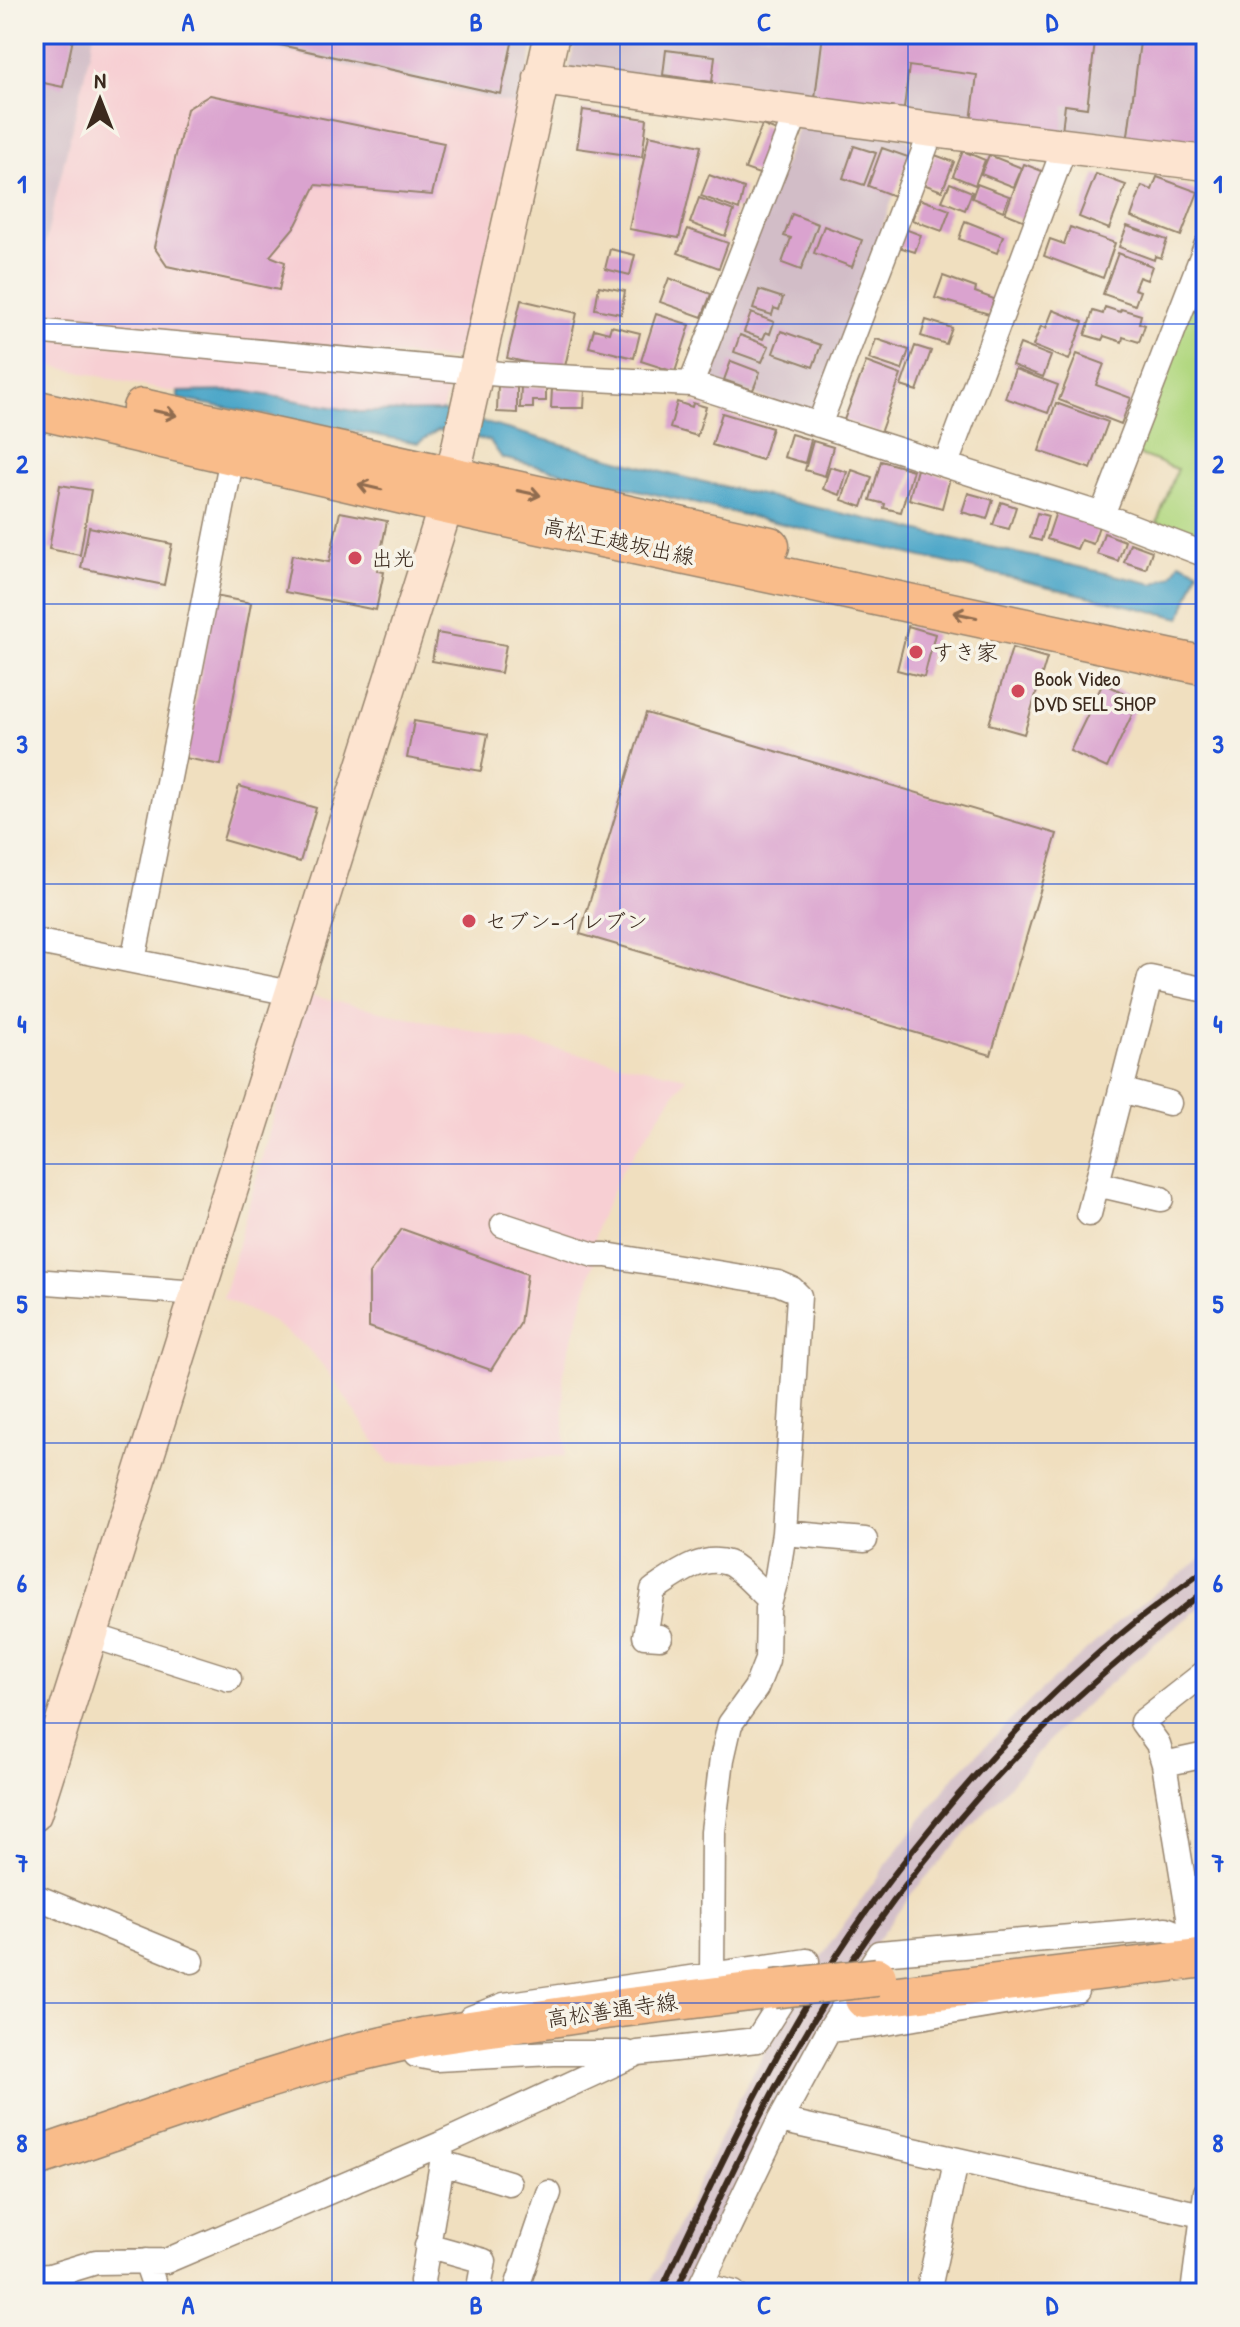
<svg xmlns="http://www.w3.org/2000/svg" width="1240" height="2327" viewBox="0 0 1240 2327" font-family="'Patrick Hand','Klee One',sans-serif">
<rect width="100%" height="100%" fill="#f7f3e8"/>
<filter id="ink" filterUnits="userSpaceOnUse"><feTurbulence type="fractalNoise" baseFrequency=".0125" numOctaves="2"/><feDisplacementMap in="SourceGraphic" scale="16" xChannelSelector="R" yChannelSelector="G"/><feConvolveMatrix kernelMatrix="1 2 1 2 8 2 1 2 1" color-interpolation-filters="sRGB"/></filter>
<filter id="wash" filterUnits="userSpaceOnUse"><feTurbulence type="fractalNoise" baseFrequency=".006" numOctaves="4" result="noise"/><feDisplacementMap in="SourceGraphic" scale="32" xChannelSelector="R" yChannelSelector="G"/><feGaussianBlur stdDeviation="1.8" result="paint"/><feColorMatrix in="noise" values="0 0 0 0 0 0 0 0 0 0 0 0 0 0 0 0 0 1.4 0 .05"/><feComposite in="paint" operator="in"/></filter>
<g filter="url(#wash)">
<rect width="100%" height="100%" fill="#f0dfbf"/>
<path fill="#f7cfd3" d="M94 34H211L520 106 465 351 449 359 34 322V291Z
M34 338 451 378 442 411 359 412 243 391 172 392 34 362Z
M307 995 686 1077 621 1172 597 1225 594 1246 596 1256 563 1372 565 1456 389 1463 327 1370 306 1347 274 1323 223 1298Z"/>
<path fill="#d2bdc7" d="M34 34H94L34 291Z
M211 34H536L520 106Z
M577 34H1206V153L569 69Z
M807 124 907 138 912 146 814 414 701 378 797 130Z
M1206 1555V1603L1154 1644 1064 1724 912 1893 856 1969 690 2293H646L740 2097 773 2038 823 1954 883 1869 954 1777 1034 1697 1126 1615Z"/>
<path fill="#b2d881" stroke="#768150" stroke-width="2" d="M1206 265V542L1157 522 1177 469 1135 453Z"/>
<path fill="#4aa5c8" stroke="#426873" stroke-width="2" d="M243 391 359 412 442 411 673 475 1154 584 1172 576 1180 562 1198 570 1181 618 502 458 490 441 438 430 418 443 178 399V392Z"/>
<g id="blocks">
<path fill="#daa3cf" d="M34 34H74L63 87 34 81Z
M231 34H514L501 94Z
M823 34H1096L1087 108 1065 105 1062 131 971 121 977 75 909 66 904 109 815 98Z
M1141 34H1206V153L1127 143Z
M666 50 715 56 712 82 663 75Z
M210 95 444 143 432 195 316 185 296 225 270 256 285 262 279 290 167 266 154 247 187 109Z
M583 110 647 119 642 157 577 148Z
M762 125 779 132 762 175 745 169Z
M34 133 44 135 35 177H34Z
M649 135 701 146 679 238 629 229Z
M854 146 876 153 864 185 843 178Z
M882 148 908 157 894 196 868 186Z
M963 151 985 160 975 185 953 176Z
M935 155 954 162 942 191 923 184Z
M989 155 1022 168 1014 187 981 174Z
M1024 164 1047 173 1028 222 1005 213Z
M1096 174 1126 185 1109 229 1079 217Z
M709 175 744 188 739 210 701 196Z
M1157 177 1198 192 1181 236 1131 217 1142 186 1152 190Z
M950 183 972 192 965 210 942 201Z
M977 184 1009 196 1003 211 972 198Z
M699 198 734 211 725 236 690 223Z
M920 199 950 210 942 231 912 220Z
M792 214 818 224 801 270 782 263 791 238 784 236Z
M965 221 1003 236 997 253 959 239Z
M824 226 862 240 852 267 814 253Z
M1127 226 1167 240 1161 258 1155 256 1154 260 1119 247Z
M1070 227 1115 243 1103 278 1044 256 1050 239 1064 244Z
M688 229 728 243 719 268 678 253Z
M905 229 921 235 915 252 899 247Z
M610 249 635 255 630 275 605 269Z
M1118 253 1152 266 1147 280 1139 277 1134 289 1140 291 1135 305 1103 294Z
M943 276 976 288 975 292 994 299 989 314 935 298Z
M669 278 711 294 702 317 660 302Z
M599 286 625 291 621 314 595 309Z
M759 290 783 298 779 310 774 308 772 315 753 309Z
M521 300 577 313 564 371 507 358Z
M1105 307 1120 312 1121 309 1141 315 1139 323 1145 325 1139 342 1123 337 1122 342 1104 336 1102 340 1085 335 1093 311 1103 314Z
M1053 310 1083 322 1069 360 1033 346 1041 326 1046 328Z
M751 313 774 322 770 334 766 332 763 339 744 332Z
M656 314 690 325 675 372 641 361Z
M926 320 952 328 946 344 921 336Z
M611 326 640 333 634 358 589 347 594 329 609 333Z
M781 331 821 345 813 367 773 353Z
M740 335 769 346 762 362 734 352Z
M876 339 909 350 902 370 869 359Z
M1020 344 1051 356 1043 377 1012 365Z
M915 346 931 351 917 391 901 386Z
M1077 354 1104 364 1096 385 1131 398 1121 424 1059 400Z
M731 361 760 372 753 390 724 380Z
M866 362 901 375 880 433 844 420Z
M1015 369 1058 385 1048 413 1005 398Z
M498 383 517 384V413L497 412Z
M521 386 546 387V401H533V408H520Z
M552 389 585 390 584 408H551Z
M677 402 692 407 693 403 706 407 697 436 670 428Z
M1056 403 1108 422 1091 469 1039 451Z
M722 413 772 428 762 460 712 445Z
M791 434 811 440 805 463 784 457Z
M813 441 833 447 825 476 805 470Z
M881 461 913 470 901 512 884 508 885 504 870 500Z
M830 467 847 472 840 495 823 489Z
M917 469 950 478 942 508 909 499Z
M852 470 872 477 862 507 842 500Z
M60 485 91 490 80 555 49 549Z
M968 493 993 500 987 519 962 512Z
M1001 502 1016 507 1009 529 993 525Z
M340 512 387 521 377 571 384 572 376 610 285 592 292 555 329 562Z
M1056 512 1099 526 1093 544 1081 540 1077 549 1047 539Z
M1037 513 1048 516 1041 541 1030 538Z
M89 527 172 544 164 585 81 568Z
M1104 533 1125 541 1118 561 1097 554Z
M1130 543 1152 551 1146 569 1124 562Z
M215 596 251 603 221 765 185 758Z
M908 626 935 634 924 677 897 670Z
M437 633 506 645 501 673 432 661Z
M1012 648 1047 658 1024 734 989 724Z
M1103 683 1139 700 1107 768 1070 751Z
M646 713 1057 834 991 1055 580 934Z
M414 721 488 734 481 771 407 758Z
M239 786 316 808 300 862 223 840Z
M402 1229 527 1274 520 1324 491 1370 369 1327V1274Z"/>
</g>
</g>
<g filter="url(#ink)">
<use href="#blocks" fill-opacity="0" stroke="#96846e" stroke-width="2"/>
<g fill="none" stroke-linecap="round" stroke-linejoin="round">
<defs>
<path id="street" d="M34 331 501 374 691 384 1102 515 1206 555
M691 384 797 111
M819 425 932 130
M946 464 1065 146
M1102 515 1206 246
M34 941 291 993
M133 961 235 442
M1121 1090 1169 1103
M1097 1184 1161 1199
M1089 1214 1150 978 1206 990
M503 1225 594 1255H606L778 1283 792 1289 799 1296 784 1533 777 1576 768 1608 767 1660 756 1688 730 1724 722 1759 713 1831 712 1975
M34 1281 197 1293
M784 1533 865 1540
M90 1635 229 1679
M660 1637 645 1636 653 1590C673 1577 701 1553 728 1563 739 1567 760 1591 770 1600
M1164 1764 1158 1744 1142 1722 1203 1674
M34 1896 192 1961
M1193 1940 1164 1764 1206 1755
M471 2018 504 2005 807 1961
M829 2030 873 2025 1076 1991
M416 2055 436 2059 554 2053H627
M780 2120 1206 2216
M442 2163 509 2183
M427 2245 484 2261 478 2293
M146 2261 157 2293
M34 2277 50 2276 96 2262 166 2261 441 2144 638 2053 757 2040 807 1961
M701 2285 734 2293
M425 2293 422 2281 442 2163 441 2144
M517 2293 518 2284 549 2193
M697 2293 780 2120 829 2030 879 1953 1166 1929 1193 1940
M928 2293 956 2162
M1193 2293 1206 2192"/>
<path id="secondary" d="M541 78 932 130 1206 163
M34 1814 446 505 552 34"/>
<path id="primary" d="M142 408 770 546
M34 409 446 505 1206 666
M864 1999 1206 1958
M34 2158 241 2087 345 2055 423 2037 605 2010 773 1989"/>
</defs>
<use href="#street" stroke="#96846e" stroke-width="27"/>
<use href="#secondary" stroke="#96846e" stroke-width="37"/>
<use href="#primary" stroke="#96846e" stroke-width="41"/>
<use href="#street" stroke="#fff" stroke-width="24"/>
<use href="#secondary" stroke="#fde4d0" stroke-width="34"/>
<use href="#primary" stroke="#f9bc8a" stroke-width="38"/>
<path stroke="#3b2a1e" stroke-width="6" d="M660 2293C727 2150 795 2003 892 1877 962 1785 1043 1696 1133 1624 1157 1605 1182 1587 1206 1569
M675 2293C727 2182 779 2068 848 1966 904 1881 983 1785 1058 1715 1105 1671 1155 1630 1206 1590"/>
<defs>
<path id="primary-bridge" d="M773 1989 877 1977"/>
</defs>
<use href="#primary-bridge" stroke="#96846e" stroke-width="41" stroke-linecap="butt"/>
<use href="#primary-bridge" stroke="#f9bc8a" stroke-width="38"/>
</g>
<defs><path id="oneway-shaft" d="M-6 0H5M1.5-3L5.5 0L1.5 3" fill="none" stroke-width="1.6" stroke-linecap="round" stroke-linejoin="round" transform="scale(2)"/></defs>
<g stroke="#906c4f">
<use href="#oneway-shaft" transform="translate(165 413) rotate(12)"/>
<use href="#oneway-shaft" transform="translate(370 487) rotate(-167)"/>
<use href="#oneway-shaft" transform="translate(529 493) rotate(12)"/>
<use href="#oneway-shaft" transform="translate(965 615) rotate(-168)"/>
</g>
</g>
<path fill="none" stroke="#1d4ed8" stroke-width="2" stroke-opacity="0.55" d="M332 34V2293M620 34V2293M908 34V2293M34 324H1206M34 604H1206M34 884H1206M34 1164H1206M34 1443H1206M34 1723H1206M34 2003H1206"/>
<g fill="#d1495b" stroke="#f7f3e8" stroke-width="3">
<circle cx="355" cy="558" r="8"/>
<circle cx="916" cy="652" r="8"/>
<circle cx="1018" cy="691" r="8"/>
<circle cx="469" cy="921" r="8"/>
</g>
<g text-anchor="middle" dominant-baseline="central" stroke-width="7" stroke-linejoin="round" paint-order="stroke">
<g font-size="22" fill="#3b2a1e" stroke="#f7f3e8">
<text transform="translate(619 541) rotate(12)">高松王越坂出線</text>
<text transform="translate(612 2010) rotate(-8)">高松善通寺線</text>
</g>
<g font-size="22" fill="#3b2a1e" stroke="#f7f3e8" text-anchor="start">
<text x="371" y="558">出光</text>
<text x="932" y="652">すき家</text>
<text x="1034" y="678">Book Video<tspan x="1034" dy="25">DVD SELL SHOP</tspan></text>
<text x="485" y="921">セブン-イレブン</text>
</g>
</g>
<rect width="1240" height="2327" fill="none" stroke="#f7f3e8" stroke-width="88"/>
<g transform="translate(100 100)" stroke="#f7f3e8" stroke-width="6" paint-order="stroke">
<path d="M0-6L14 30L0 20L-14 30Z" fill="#3b2a1e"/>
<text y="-12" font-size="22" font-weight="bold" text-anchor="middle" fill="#3b2a1e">N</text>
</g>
<rect x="44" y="44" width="1152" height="2239" fill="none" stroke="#1d4ed8" stroke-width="3"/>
<g font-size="26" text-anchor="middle" font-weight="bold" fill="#1d4ed8">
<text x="188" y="31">A</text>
<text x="476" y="31">B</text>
<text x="764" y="31">C</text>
<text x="1052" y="31">D</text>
<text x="22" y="193">1</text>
<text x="1218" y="193">1</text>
<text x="22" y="473">2</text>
<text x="1218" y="473">2</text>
<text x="22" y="753">3</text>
<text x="1218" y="753">3</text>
<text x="22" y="1033">4</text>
<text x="1218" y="1033">4</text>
<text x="22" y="1313">5</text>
<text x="1218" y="1313">5</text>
<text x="22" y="1592">6</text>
<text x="1218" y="1592">6</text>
<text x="22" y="1872">7</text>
<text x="1218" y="1872">7</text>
<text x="22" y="2152">8</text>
<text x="1218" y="2152">8</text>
<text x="188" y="2314">A</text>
<text x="476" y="2314">B</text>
<text x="764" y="2314">C</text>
<text x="1052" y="2314">D</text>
</g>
</svg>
